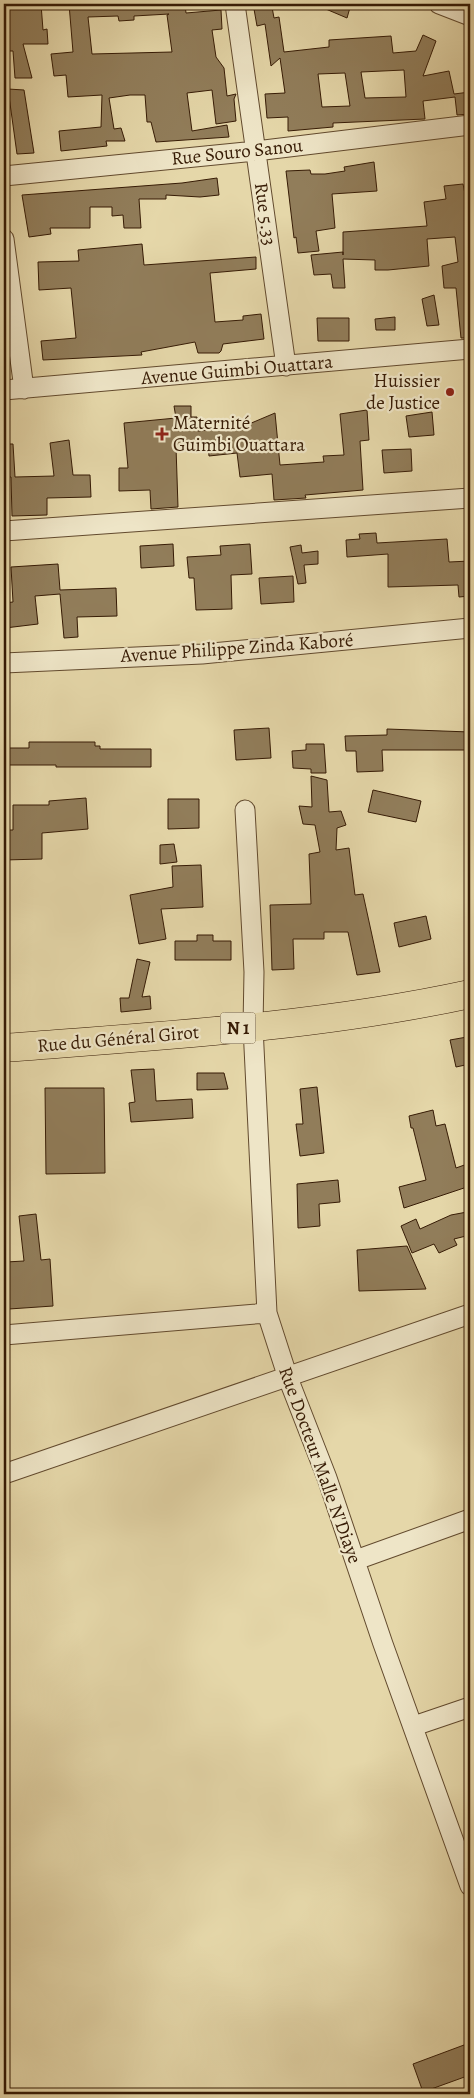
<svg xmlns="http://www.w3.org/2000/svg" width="474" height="2098" viewBox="0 0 474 2098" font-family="Alegreya,serif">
<rect width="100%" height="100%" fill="#e5d7a9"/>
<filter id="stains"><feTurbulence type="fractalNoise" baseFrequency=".004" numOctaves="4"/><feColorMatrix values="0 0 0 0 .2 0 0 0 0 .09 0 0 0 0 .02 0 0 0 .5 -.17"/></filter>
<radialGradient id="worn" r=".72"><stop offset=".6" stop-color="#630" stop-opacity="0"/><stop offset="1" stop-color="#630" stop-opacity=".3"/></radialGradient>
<path fill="#917d5a" stroke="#361b05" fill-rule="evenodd" d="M41 4 43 30 47 29 48 44H23L32 78H15L13 51H4V6Z
M69 4H185L186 13 221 10 222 29 212 30 216 57 224 68 227 96 236 94 234 99 236 121 216 124 212 90 187 93 192 131 227 125 229 137 156 142 151 122H147L145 95H130L109 98 114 129 121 128 125 141H106L107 146 61 151 59 131 101 127 102 95 68 97 66 75 54 76 51 54 73 52ZM169 14 167 15 172 52 92 54 88 17 118 16 119 21 134 20V16Z
M314 4H351L347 18Z
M272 7 274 18 279 17 284 52 329 47V40L391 36 393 53 416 51 423 35 436 41 423 76 449 71 454 94 470 92V114L457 115 455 97 423 101 425 119 333 123V127L288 131V117L267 118 265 94 285 93 280 58 271 66 265 24 257 26 254 9ZM404 70 406 97 365 98 361 72ZM345 73 350 106 322 107 318 74Z
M8 89 24 90 34 153 17 154Z
M374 162 377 191 332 194 335 228 316 231 319 251 298 253 296 237 294 238 286 171 310 170 311 174H325L345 171 344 167Z
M217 178 219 195 200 197 166 195V199H139L141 228H124L123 215 112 216V207H90V228H50L51 234 29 237 22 195 182 183Z
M463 184 470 219V338H461L456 288H444L442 266 458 262 455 237 427 239 429 266 388 270H375V260L343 259 345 288H333L331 274 314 275 311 255 343 252V255V232L427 226 424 202 446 199 444 186Z
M142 244 144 265 256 257V269L210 273 215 322 243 320V316L261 314 264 339 223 344 221 351 219 353H198L195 342 141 352 142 355 43 360 41 341 76 338 71 288 39 290 38 262 79 261 78 250Z
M434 295 439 325 427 326 422 299Z
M395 317V330H376L375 319Z
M317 318H349V341H318Z
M174 406H191V417H197L198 431 242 427 275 413 280 465 324 462 323 456 344 455 340 414 367 410 369 440 360 441 363 490 305 495 306 498 274 500 272 474 240 477 237 453 209 456 208 445 176 447 178 507 151 509 150 490 119 491V468H128L124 423 176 418Z
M432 412 434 435 409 437 406 416Z
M69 440 73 475H90L91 497 47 498V515L12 516 11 477H4V444H13L15 477 54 476 50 443Z
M411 449 412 471 384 473 382 450Z
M376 533 377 543 447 539 449 562 470 561V596L459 597 458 585 388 587V554L347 557 346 540 360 539 359 534Z
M173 544 174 566 141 568 140 546Z
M250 544 252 574 231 575 232 609 196 610 194 578H189L187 557 221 555 220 546Z
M301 545 302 553 318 551V564L304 565 306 583 298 584 290 547Z
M58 564 60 590 116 588 117 616 77 617 78 637 64 638 60 594 35 596 38 624 5 628 4 603 13 602 11 567Z
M293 576 294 602 261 604 259 578Z
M269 728 271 758 236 760 234 730Z
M387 729 470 732V750H382L383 771 357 772 356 751H346L345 736 387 735Z
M29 742H95V746H100V749H151V767H56V765H6V748H29Z
M306 744H324L326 773H311V769L293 768 292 751 306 750Z
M311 776 327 780 329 812 341 811 346 825 337 828 336 850 349 848 355 895 363 894 380 972 357 975 348 932H324V939H293L294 969 272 970 270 905 311 904 309 854 320 852 315 825 303 824 299 806 312 807Z
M373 790 421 801 416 822 368 812Z
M86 798 88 829 42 833V859L4 860V830H13V805H49V801Z
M168 799H199V828L168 829Z
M174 844 177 862 160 864V845Z
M201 865 203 907 161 909 166 939 139 944 130 895 173 887 172 866Z
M426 916 431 939 399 947 394 923Z
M197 935H213V941H231V960H175V941H197Z
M137 959 150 962 142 997 150 996 151 1009 121 1012 120 998H129Z
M467 1037 470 1064 456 1067 450 1040Z
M154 1069 156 1101 192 1099 193 1118 131 1122 129 1103 135 1102 131 1070Z
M197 1073H224L228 1089 197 1090Z
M317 1087 324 1153 300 1156 296 1124H303L300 1089Z
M45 1088H104L105 1173 46 1174Z
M433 1110 436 1126 445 1124 456 1168 470 1163V1186L404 1208 399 1187 426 1180 413 1128H411L409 1116Z
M338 1180 340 1202 319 1204 320 1226 298 1228 297 1184Z
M467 1212 470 1235 454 1239 457 1245 439 1253 434 1244 412 1253 401 1226 416 1219 420 1229 451 1215Z
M36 1214 41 1260 50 1259 53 1306 9 1309 6 1262 24 1261 19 1216Z
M407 1246 426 1289 359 1291 357 1250Z
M464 2045 470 2063V2075L423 2092 413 2064Z"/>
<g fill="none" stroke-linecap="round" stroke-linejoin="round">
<defs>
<path id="minor" d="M235 4 286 366
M439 4 470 16
M4 176 256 151 470 125
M4 239 24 389
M4 390 470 349
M4 531 470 498
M4 663 202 654 470 628
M245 810 254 972 253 1027 267 1313 288 1378 327 1478 383 1644 470 1886
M4 1335 267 1313
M4 1474 470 1314
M356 1560 470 1519
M414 1726 470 1707"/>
<path id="highway" d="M4 1048C159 1036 318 1027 470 994"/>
</defs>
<use href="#minor" stroke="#624a2e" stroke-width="21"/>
<use href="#highway" stroke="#361b05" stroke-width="29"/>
<use href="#minor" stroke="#eee5c7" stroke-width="19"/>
<use href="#highway" stroke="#e5d7a9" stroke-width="28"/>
</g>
<g fill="#8f2418" stroke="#eee5c7" stroke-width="2">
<circle cx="450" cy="392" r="5"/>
<path d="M159.5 426.5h5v5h5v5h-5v5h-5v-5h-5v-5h5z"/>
</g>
<g text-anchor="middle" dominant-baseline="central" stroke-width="4.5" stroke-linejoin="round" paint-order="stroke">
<rect fill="#eee5c7" stroke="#6d583f" stroke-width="1" x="220.5" y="1012.5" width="35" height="31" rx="4"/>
<g font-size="18" font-weight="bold" fill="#361b05">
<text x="238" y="1028">N 1</text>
</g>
<g font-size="19" fill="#361b05" stroke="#eee5c7">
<text transform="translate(237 152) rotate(-6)">Rue Souro Sanou</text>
<text transform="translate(265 214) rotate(82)">Rue 5.33</text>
<text transform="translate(237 370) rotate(-5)">Avenue Guimbi Ouattara</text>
<text transform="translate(237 648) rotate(-4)">Avenue Philippe Zinda Kaboré</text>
<text transform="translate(118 1039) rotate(-5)">Rue du Général Girot</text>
<text transform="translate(320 1465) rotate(70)">Rue Docteur Malle N'Diaye</text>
</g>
<g font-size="19" fill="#361b05" stroke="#eee5c7" text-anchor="end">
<text x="440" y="381">Huissier<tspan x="440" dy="22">de Justice</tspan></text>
<text x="173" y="423" text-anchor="start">Maternité<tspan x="173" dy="22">Guimbi Ouattara</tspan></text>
</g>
</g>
<rect width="474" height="2098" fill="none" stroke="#e5d7a9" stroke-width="20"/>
<rect x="5" y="5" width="464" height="2088" fill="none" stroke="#361b05" stroke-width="2.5"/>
<rect x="10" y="10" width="454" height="2078" fill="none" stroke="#361b05"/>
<rect width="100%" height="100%" filter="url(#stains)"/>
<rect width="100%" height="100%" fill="url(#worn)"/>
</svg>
